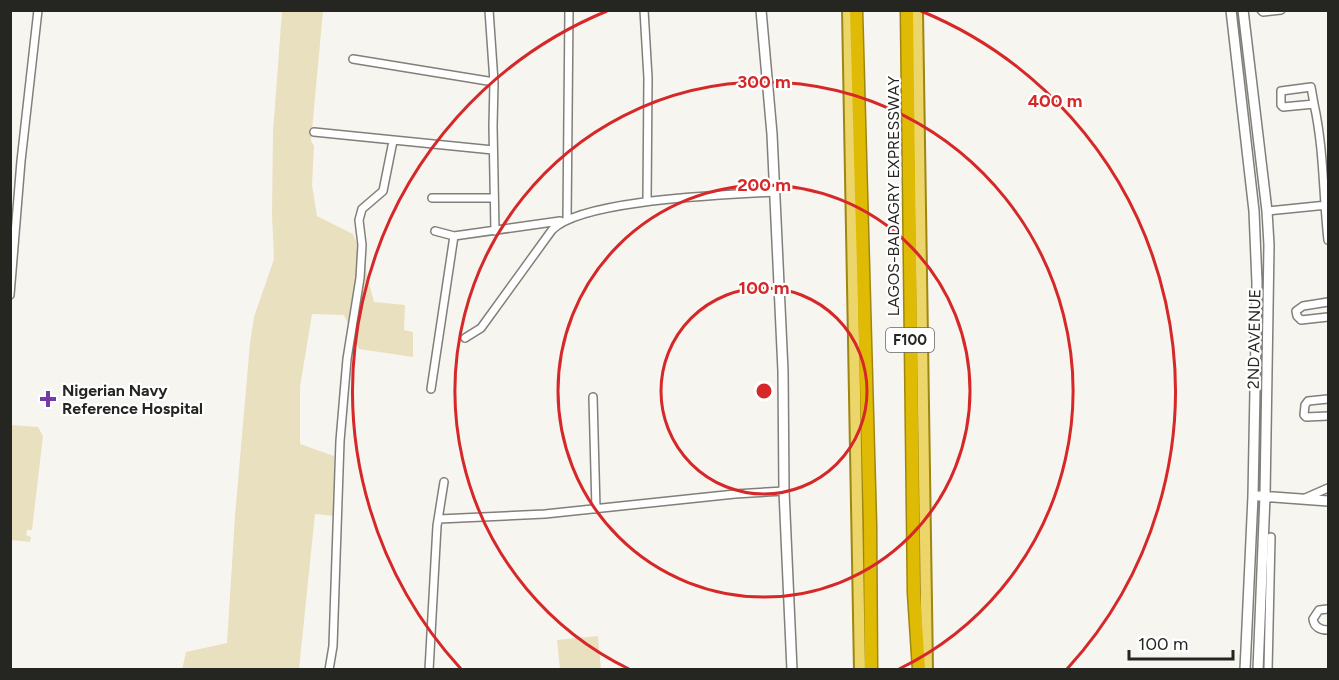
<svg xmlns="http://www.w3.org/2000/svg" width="1339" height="680" viewBox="0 0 1339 680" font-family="Figtree,sans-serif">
<rect width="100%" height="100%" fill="#f7f5ef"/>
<path fill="#e9e0c0" d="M282 11H323L311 141 314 146 312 185 317 216 353 234 363 259 374 302 405 305 404 330 413 332V357L359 349 344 315 312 314 300 387V444L334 456V516L315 514 299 669 182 670 186 652 227 643 235 516 250 343 254 317 274 259 272 215 273 132Z
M11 425 38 427 43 436 32 530H27L26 535 31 537 30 542 11 540Z
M598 636 601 669H560L557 640Z"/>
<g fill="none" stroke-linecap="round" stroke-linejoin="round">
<defs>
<path id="street" d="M489 10 494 82 493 126 495 231
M644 10 648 78 647 201
M1261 10 1263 12 1281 10
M353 59 494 82
M1311 87 1314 104 1283 107 1281 105V91Z
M1314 104C1324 149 1323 195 1328 240
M314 132 493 150
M432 198H493
M1267 211 1327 205
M567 220 569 10
M435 231 454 236 560 221
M10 295 21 161 38 10
M1328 302 1303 306 1296 311 1297 316 1301 320 1328 317
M465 338 481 328 552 230C582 199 727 195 774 192
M431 389 454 236
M593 397 596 509
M1328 399 1308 401 1305 405 1304 415 1306 417 1328 416
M1303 499 1328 488
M439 519 545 514 735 494 784 491
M1328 609 1319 610 1313 619C1314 627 1320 630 1328 630
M329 670 333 646 340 441 347 359 360 278 362 245 359 220 362 209 383 191 393 141
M429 670 437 526 444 482
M1268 670 1271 537"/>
<path id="secondary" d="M761 10 772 134 783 371 784 491 792 670
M1231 10 1254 211 1257 283 1253 496 1245 670
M1243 10 1267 211 1269 245 1265 496 1258 670
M1259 496 1328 501"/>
<path id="primary" d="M848 10 860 670
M917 10 927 670"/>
<path id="highway" d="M856 10 870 525 871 670
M907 10 914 593 919 670"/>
</defs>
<use href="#street" stroke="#817f79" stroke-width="10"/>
<use href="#secondary" stroke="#817f79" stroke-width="12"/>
<use href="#primary" stroke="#9f8610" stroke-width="14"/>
<use href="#highway" stroke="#9f8610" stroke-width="15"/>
<use href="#street" stroke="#fff" stroke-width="7"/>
<use href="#secondary" stroke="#fff" stroke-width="9"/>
<use href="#primary" stroke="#ecd66a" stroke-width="10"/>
<use href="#highway" stroke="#e0bb06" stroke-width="12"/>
</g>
<g fill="none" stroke="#d62828" stroke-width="3">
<circle cx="764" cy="391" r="103"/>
<circle cx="764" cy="391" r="206"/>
<path d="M629 669A309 309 0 1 1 899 669"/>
<path d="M461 669A411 411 0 0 1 607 11M921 11A411 411 0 0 1 1067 669"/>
</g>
<path fill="#7538ad" stroke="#fff" stroke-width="2" d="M45 390h6v6h6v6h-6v6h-6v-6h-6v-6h6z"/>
<g text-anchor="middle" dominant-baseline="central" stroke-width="4.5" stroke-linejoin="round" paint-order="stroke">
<rect fill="#fff" stroke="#666664" stroke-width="1.5" x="886" y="328" width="48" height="24" rx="4.5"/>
<g font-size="15" font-weight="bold" fill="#252522">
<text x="910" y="340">F100</text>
</g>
<g font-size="16" fill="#252522" stroke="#fff">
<text transform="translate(893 196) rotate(-90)">LAGOS-BADAGRY EXPRESSWAY</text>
<text transform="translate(1254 339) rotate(-89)">2ND AVENUE</text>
</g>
<g font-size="16" font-weight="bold" fill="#252522" stroke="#fff" text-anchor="start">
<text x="62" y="390">Nigerian Navy<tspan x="62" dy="18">Reference Hospital</tspan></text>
</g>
</g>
<circle cx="764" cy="391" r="9" fill="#d62828" stroke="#fff" stroke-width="3"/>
<g font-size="18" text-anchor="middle" font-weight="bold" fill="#d62828" stroke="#fff" stroke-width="4.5" stroke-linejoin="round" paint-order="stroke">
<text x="764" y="88">300 m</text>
<text x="1055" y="107">400 m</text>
<text x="764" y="191">200 m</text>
<text x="764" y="294">100 m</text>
</g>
<rect width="1339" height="680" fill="none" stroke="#252522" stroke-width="24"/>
<path d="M1129 650v9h104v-9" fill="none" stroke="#252522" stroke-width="3"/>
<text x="1138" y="650" font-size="18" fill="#252522" stroke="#ffffff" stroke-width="4.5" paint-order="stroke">100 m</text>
</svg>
